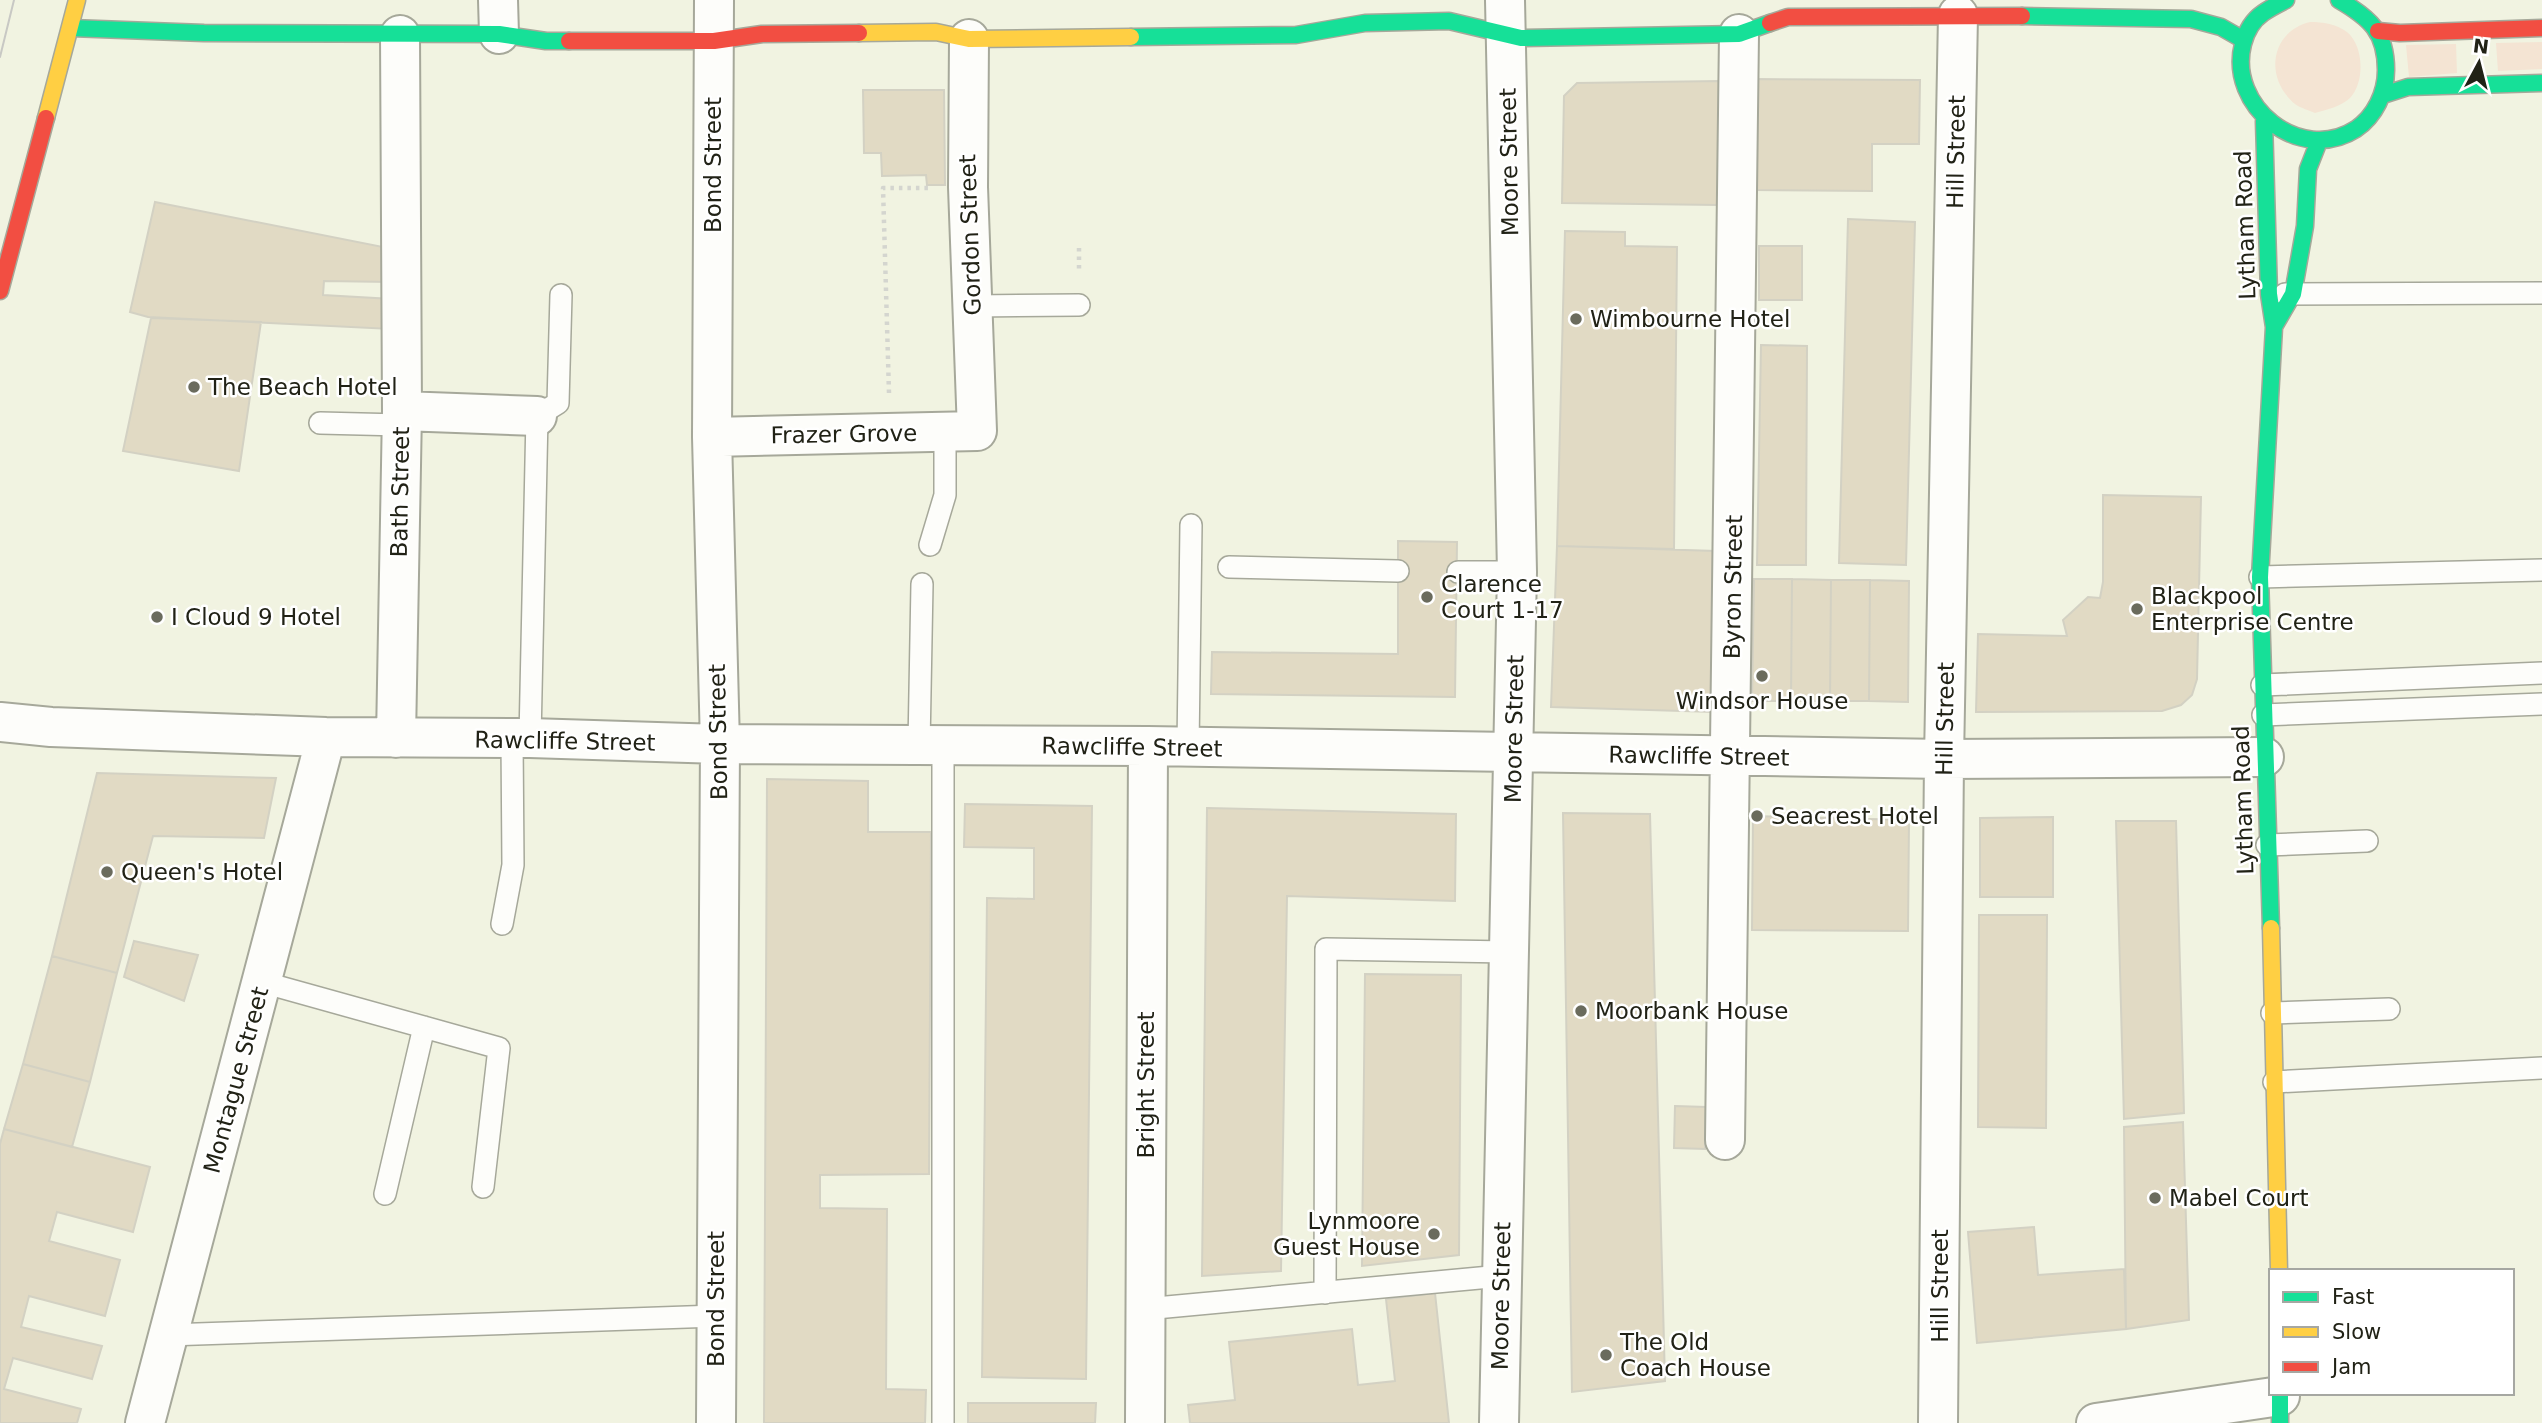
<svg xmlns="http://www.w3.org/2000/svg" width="2542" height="1423" viewBox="0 0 2542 1423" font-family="'DejaVu Sans',sans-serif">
<rect width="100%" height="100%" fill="#f1f3e1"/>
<path fill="#f4e4d3" d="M2310 22C2323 22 2336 24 2347 32 2364 46 2365 82 2350 98 2342 106 2326 110 2315 113 2309 110 2300 108 2295 104 2264 78 2270 32 2310 22Z
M2542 42V69L2498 71 2496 43Z
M2456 44 2457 73 2409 77 2406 45Z"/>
<path fill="#e1dac4" stroke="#d3d1c3" stroke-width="2" d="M1754 79 1920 80 1919 144H1872V191L1753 190Z
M1720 81 1718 205 1562 203 1564 96 1577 83Z
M863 90H944L945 185H927L926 175 882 176 881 153H864Z
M155 202 393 249 391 282 324 281 323 295 392 299 391 329 148 317 130 312Z
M1848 219 1915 222 1906 565 1839 563Z
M1565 231 1625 232V246L1677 247 1674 549 1557 546Z
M1759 246H1802V300H1759Z
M151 318 261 322 239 471 123 451Z
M1761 345 1807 346 1806 565H1757Z
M2103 495 2201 497 2197 679 2192 695 2181 705 2162 711 1976 712 1978 634 2067 636 2063 620 2088 597 2100 598 2103 582Z
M1398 541 1457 542 1455 697 1211 694 1212 652 1398 654Z
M1557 546 1716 551 1714 712 1551 707Z
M1754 579H1792L1791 701H1752Z
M1792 579 1831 580 1830 701H1791Z
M1831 580H1870L1869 701H1830Z
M1870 580 1909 581 1908 702 1869 701Z
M97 773 276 778 264 838 153 836 117 973 52 956Z
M767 779 868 781V832H931L929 1174 820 1175V1208L887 1209 886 1389 926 1390 925 1423H764Z
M965 804 1092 806 1086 1379 982 1377 987 898 1034 899V848L964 847Z
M1207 808 1456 814 1455 901 1287 896 1281 1271 1202 1276Z
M1563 813 1650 814 1665 1381 1572 1392Z
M1753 816 1909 820 1908 931 1752 930Z
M2053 817V897H1980V818Z
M2116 821H2176L2184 1113 2124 1119Z
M1979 915H2047L2046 1128 1978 1127Z
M134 941 198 955 184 1001 124 977Z
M52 956 117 973 90 1082 23 1064Z
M1365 974 1461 975 1459 1255 1362 1266Z
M23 1064 90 1082 72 1147 4 1129Z
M1675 1106 1706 1107 1705 1149 1674 1148Z
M2183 1122 2189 1320 2126 1329 2124 1127Z
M4 1129 150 1167 133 1232 57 1212 49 1241 120 1260 105 1316 29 1296 21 1327 102 1346 92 1379 13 1358 4 1389 81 1409 77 1423H0V1144Z
M2034 1227 2038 1275 2124 1269 2126 1329 1977 1343 1968 1232Z
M1435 1293 1449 1423H1190L1188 1405 1235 1400 1229 1342 1352 1329 1358 1385 1395 1381 1386 1299Z
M968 1403H1096L1095 1423H968Z"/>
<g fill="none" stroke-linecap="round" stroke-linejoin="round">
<defs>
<path id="lane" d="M2285 294 2542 293
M972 306 1079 305
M320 423 401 425
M930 545 945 495V432
M1229 567 1398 571
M1458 572H1517
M2260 577 2542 570
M2262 685 2542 673
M2263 715 2542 704
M530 738 537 416 558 403 561 295
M919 745 922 584
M1188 747 1191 525
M2267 845 2367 841
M502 924 513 865 512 739
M262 982 499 1048 483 1187
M2272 1013 2389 1009
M2274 1082 2542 1068
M385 1194 424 1027
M1325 1293 1326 949 1509 952
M1145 1309 1501 1276
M168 1335 716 1316
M943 1423V745"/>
<path id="street" d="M498 0 499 34
M714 0 712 437 720 744 716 1423
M402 411 537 416
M712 437 977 431 968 187 969 39
M0 722 51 727 326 737 530 738 720 744 1148 746 1944 759 2264 757
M396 738 402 411 400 35
M1725 1140 1739 34
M145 1423 326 737
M1145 1423 1148 746
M1499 1423 1517 572 1505 0
M1938 1423 1944 759 1958 15
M2096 1423 2280 1396"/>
<path id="fast" d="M2286 0C2278 4 2270 8 2263 13 2253 20 2246 32 2243 44 2227 106 2300 165 2356 129 2375 116 2386 93 2386 70 2386 32 2370 18 2339 0
M2022 16 2191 19 2221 27 2242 39
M71 28 204 33 499 34 546 41H569
M1131 37 1296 35 1365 23 1449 21 1521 38 1739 34 1770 23
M2383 95 2408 87 2542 83
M2264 121 2269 294 2274 327 2260 577 2271 928
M2275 325 2293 294 2305 226 2308 169 2319 141
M2280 1393V1423"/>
<path id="slow" d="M859 33 936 32 969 39 1131 37
M46 118 77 0
M2271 928 2279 1271"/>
<path id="jam" d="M1770 23 1788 17 2022 16
M2378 31 2400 33 2542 28
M569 41H714L762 34 859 33
M0 291 46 118"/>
</defs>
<use href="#lane" stroke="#a6a89a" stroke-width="24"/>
<use href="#street" stroke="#a6a89a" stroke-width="42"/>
<use href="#fast" stroke="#a6a89a" stroke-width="19"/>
<use href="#slow" stroke="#a6a89a" stroke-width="19"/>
<use href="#jam" stroke="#a6a89a" stroke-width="19"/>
<path stroke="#d4d5cf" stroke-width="4.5" stroke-dasharray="3.5 5" stroke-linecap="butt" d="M1079 248V273
M889 393 883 188H929"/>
<use href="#lane" stroke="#fdfdfa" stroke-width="21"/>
<use href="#street" stroke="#fdfdfa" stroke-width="38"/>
<use href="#fast" stroke="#16e098" stroke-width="16"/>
<use href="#slow" stroke="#ffcf43" stroke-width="16"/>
<use href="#jam" stroke="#f24e42" stroke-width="16"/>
<path stroke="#c8c8c4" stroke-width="2" d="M0 57 14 0"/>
</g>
<g fill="#6a6b5d" stroke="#fff" stroke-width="2.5">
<circle cx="1576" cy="319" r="7"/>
<circle cx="194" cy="387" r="7"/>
<circle cx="1427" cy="597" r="7"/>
<circle cx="2137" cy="609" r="7"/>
<circle cx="157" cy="617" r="7"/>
<circle cx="1762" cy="676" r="7"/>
<circle cx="1757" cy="816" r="7"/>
<circle cx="107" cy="872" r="7"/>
<circle cx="1581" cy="1011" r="7"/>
<circle cx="2155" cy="1198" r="7"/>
<circle cx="1434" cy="1234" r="7"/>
<circle cx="1606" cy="1355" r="7"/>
</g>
<g text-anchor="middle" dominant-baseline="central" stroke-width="5" stroke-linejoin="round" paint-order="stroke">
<g font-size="23" fill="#212216" stroke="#fff">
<text transform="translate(1956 152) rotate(-89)">Hill Street</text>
<text transform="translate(1509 162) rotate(-91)">Moore Street</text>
<text transform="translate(713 165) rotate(-90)">Bond Street</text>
<text transform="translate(2245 225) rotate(-92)">Lytham Road</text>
<text transform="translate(970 235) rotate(-92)">Gordon Street</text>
<text transform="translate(844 434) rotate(-1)">Frazer Grove</text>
<text transform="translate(400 492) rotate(-89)">Bath Street</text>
<text transform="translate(1733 587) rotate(-89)">Byron Street</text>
<text transform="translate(1945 719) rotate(-89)">Hill Street</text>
<text transform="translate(1514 729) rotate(-89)">Moore Street</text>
<text transform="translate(718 732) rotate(-91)">Bond Street</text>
<text transform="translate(565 741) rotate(1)">Rawcliffe Street</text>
<text transform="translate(1132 747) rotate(1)">Rawcliffe Street</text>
<text transform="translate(1699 756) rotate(1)">Rawcliffe Street</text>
<text transform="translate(2243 800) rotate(-92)">Lytham Road</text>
<text transform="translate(236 1080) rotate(-75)">Montague Street</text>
<text transform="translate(1146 1085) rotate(-90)">Bright Street</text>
<text transform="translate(1940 1286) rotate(-90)">Hill Street</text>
<text transform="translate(1501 1296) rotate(-89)">Moore Street</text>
<text transform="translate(716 1299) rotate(-90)">Bond Street</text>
</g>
<g font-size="23" fill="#212216" stroke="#fff" text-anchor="start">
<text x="1590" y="319">Wimbourne Hotel</text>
<text x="208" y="387">The Beach Hotel</text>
<text x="1441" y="584">Clarence<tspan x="1441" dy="26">Court 1-17</tspan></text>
<text x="2151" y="596">Blackpool<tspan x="2151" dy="26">Enterprise Centre</tspan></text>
<text x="171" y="617">I Cloud 9 Hotel</text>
<text x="1762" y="701" text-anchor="middle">Windsor House</text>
<text x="1771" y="816">Seacrest Hotel</text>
<text x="121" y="872">Queen's Hotel</text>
<text x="1595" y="1011">Moorbank House</text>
<text x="2169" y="1198">Mabel Court</text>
<text x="1420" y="1221" text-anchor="end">Lynmoore<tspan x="1420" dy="26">Guest House</tspan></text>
<text x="1620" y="1342">The Old<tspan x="1620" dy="26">Coach House</tspan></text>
</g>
</g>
<rect x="2269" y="1269" width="245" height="126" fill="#ffffff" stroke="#a6a7a2" stroke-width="2"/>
<rect x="2283" y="1292" width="35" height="10" fill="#16e098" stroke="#a6a7a2" stroke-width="2"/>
<text x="2332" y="1304" font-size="21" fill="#212216">Fast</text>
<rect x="2283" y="1327" width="35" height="10" fill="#ffcf43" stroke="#a6a7a2" stroke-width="2"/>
<text x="2332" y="1339" font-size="21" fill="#212216">Slow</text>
<rect x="2283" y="1362" width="35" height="10" fill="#f24e42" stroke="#a6a7a2" stroke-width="2"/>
<text x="2332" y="1374" font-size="21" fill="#212216">Jam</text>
<g transform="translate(2479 63) rotate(7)" stroke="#ffffff" stroke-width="5" paint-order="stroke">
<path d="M0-5L12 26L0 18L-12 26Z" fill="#212216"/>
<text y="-10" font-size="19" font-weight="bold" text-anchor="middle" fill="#212216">N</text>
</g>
</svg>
